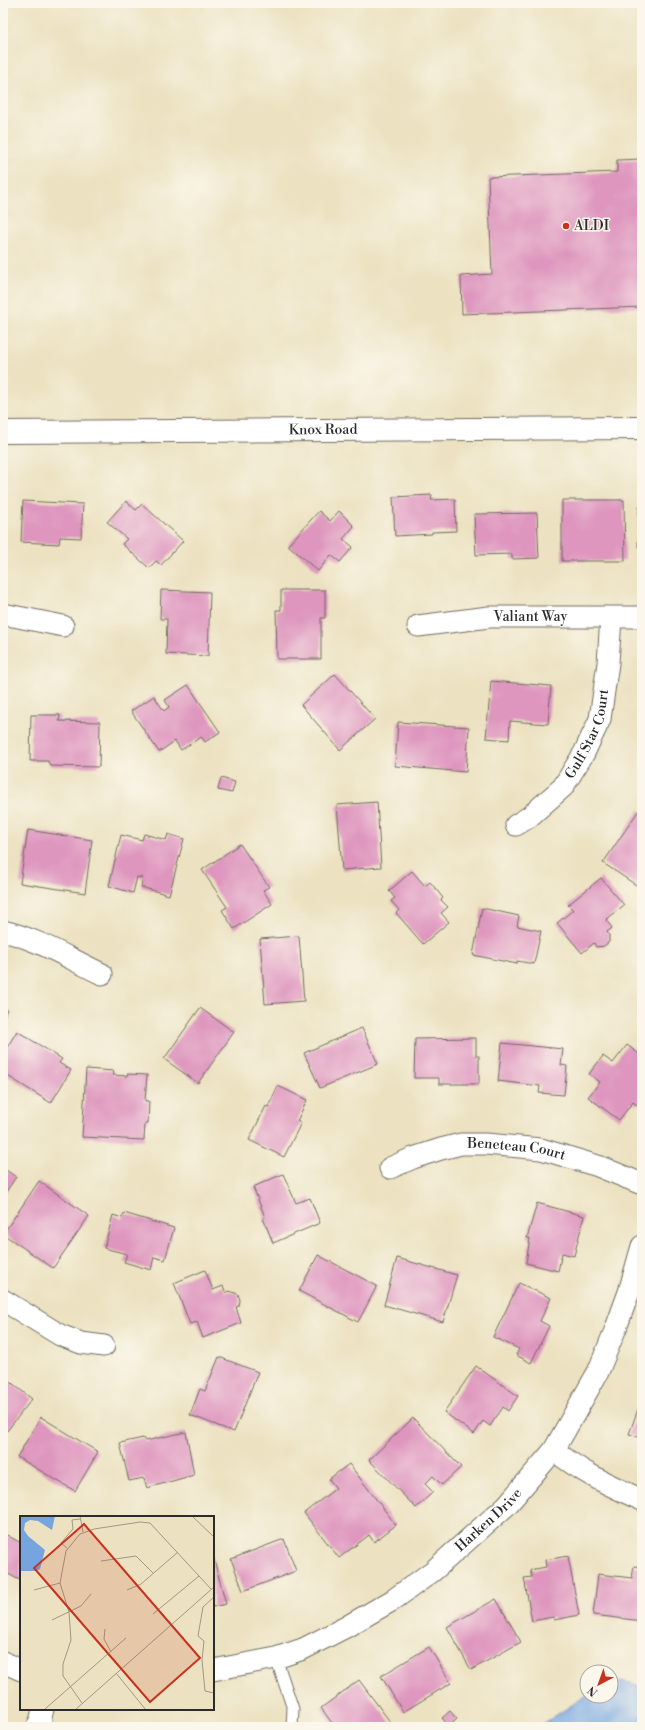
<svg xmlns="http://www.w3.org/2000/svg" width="645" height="1730" viewBox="0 0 645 1730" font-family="'Libre Bodoni',serif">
<rect width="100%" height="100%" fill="#fbf7ec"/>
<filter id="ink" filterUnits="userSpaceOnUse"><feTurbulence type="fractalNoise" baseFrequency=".025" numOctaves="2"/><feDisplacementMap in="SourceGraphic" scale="8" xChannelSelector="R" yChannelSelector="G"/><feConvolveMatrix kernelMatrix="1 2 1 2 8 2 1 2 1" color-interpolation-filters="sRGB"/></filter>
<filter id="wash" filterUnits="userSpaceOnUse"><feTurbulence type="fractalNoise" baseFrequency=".012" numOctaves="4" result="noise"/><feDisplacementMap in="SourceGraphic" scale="16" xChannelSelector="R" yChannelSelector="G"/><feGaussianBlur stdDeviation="0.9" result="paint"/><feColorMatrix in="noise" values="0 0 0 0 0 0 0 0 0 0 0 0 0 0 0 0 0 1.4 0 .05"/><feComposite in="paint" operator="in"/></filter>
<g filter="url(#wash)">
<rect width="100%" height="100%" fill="#ece2c1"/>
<path fill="#75a4df" stroke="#506885" d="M621 1681 631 1683 642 1687V1727H538L587 1695 611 1696V1683Z"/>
<g id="blocks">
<path fill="#de95be" d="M642 159V307L462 314 461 276 492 274 488 177 617 172V160Z
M432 495 431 500 455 499 456 531 432 532V534L395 536 393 497Z
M562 500H624L625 561H562Z
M23 501 83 504 81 538 60 537 59 544 21 542Z
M126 501 136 510 142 504 183 541 161 565 156 561 149 568 122 544 127 539 107 522Z
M639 507H642V547H638Z
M319 511 330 521 339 511 354 526 343 539 353 547 340 562 331 555 318 571 288 545Z
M537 513 539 558 512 559V554L476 555 474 514Z
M161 590 210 592 208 656 166 654 167 619H160Z
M281 590H325V618H321V659H277L276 610H281Z
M335 674 375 719 340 750 301 705Z
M491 681 551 686 548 724 510 721 509 740 486 738Z
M188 685 220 732 205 742 201 737 181 750 175 741 159 752 131 711 154 696 164 711 169 707 165 700Z
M31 715H60L59 721 100 722 99 767 50 766 48 761H30Z
M398 722 469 727 466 772 395 766Z
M221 778 235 782 232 793 218 790Z
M377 802 381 867 342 870 337 805Z
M639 810 642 812V889L603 863Z
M28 830 92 840 85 893 20 883Z
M144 834 166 840 168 834 184 839 169 895 141 887 143 878 137 877 133 893 109 886 121 835 142 840Z
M240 844 269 887 263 890 272 904 234 929 222 910 227 907 202 870Z
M412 871 425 886 430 882 443 898 441 900 448 907 441 913 449 922 423 944 396 913 399 910 391 901 395 898 389 891Z
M601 878 624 905 606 920 612 928 607 932 609 935V942L604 946 596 947 594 943 582 953 557 923 573 910 568 905Z
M482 908 519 916 517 926 541 931 534 964 517 961V964L473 955Z
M299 936 304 1001 265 1004 260 939Z
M642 1003V1013L637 1010Z
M3 1007 7 1009 3 1020Z
M200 1008 234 1032 198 1083 164 1059Z
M362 1028 378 1064 320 1088 304 1053Z
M17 1031 62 1059 59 1063 71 1070 51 1103 3 1073V1060L5 1058 3 1054Z
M476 1038V1056H479V1084H439V1078H414L415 1039Z
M502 1043 563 1049 561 1065 567 1066 564 1095 539 1093 540 1086 498 1081Z
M627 1045 642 1056V1098L637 1105 633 1102 619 1120 588 1097 600 1082 589 1074 603 1056 613 1063Z
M86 1069 114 1071 113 1075 127 1076V1074L147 1075 145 1101H149L148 1123H145L144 1140 82 1137Z
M278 1086 307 1100 297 1121 301 1123 284 1157 249 1140 266 1106 268 1107Z
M3 1168 16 1177 3 1196Z
M283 1174 296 1203 310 1198 320 1223 273 1243 263 1218 265 1217 253 1187Z
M39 1181 89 1216 53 1268 3 1234Z
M537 1203 584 1216 574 1256 562 1253 558 1271 526 1263 530 1238H527Z
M124 1213 174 1228 165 1260 154 1257 151 1270 124 1262 127 1254 104 1248 113 1215 122 1218Z
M318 1255 377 1286 358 1322 299 1291Z
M397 1258 457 1275 443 1322 384 1305Z
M205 1270 213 1290 223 1286 226 1293 229 1291 238 1294 240 1300 239 1306 236 1307 241 1323 203 1338 197 1322 190 1324 174 1283Z
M519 1283 551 1298 540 1321 549 1326 531 1363 516 1355 519 1349 493 1337Z
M219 1357 258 1372 234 1432 190 1415 200 1389 205 1391Z
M476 1366 518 1396 508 1411 503 1407 490 1426 483 1421 474 1434 444 1412Z
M3 1376 32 1399 7 1431 3 1428Z
M642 1398V1438L629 1434Z
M41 1417 98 1452 75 1491 17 1457Z
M413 1418 461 1467 442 1485 433 1476 425 1484 433 1492 416 1508 369 1460Z
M186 1432 194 1475 147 1488 144 1478 129 1481 120 1443 143 1438 145 1441Z
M349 1464 396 1525 374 1542 369 1535 339 1558 304 1513 336 1488 329 1479Z
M3 1533 21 1543V1581L3 1571Z
M284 1539 296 1571 243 1591 231 1559Z
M213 1556 226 1604 213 1607Z
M568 1556 579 1615 554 1620 553 1617 532 1621 524 1578 532 1577 530 1570 546 1567 545 1560Z
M634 1566 642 1567V1621L593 1615 598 1574 632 1578Z
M496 1599 521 1642 471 1670 447 1627Z
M429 1647 451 1683 403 1712 381 1676Z
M359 1680 394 1727H335L321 1708Z
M450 1711 457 1719 449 1726 442 1718Z"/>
</g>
</g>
<g filter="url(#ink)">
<use href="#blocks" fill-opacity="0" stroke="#6f6b60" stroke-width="1"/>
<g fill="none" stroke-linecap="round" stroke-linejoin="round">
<defs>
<path id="service" d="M276 1658 293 1709 292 1725 290 1727"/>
<g id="minor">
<path d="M3 614 63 626"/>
<path id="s1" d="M418 626 489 617H642"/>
<path id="s2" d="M516 825 529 817 563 787 584 753 600 719 608 663 611 618"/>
<path d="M3 931C38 939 70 959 102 974"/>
<path id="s3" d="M390 1168 413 1158 441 1149 461 1144H486L541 1149 598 1166 642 1184"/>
<path d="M3 1300 60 1335 81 1343 104 1346"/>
<path d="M554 1450C580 1472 611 1486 642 1500"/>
<path d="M3 1662 21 1670"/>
<path id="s4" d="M213 1670 276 1658 303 1649 346 1627 393 1600 433 1571 507 1505 554 1450 598 1372 616 1328 629 1292 642 1246"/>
<path d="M37 1727 40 1722 43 1709"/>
</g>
<g id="tertiary">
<path id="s5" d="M3 432 642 428"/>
</g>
</defs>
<use href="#service" stroke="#6f6b60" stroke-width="13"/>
<use href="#minor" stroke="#6f6b60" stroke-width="23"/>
<use href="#tertiary" stroke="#6f6b60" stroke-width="24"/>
<use href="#service" stroke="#fff" stroke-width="11"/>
<use href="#minor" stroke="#fff" stroke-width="21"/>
<use href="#tertiary" stroke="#fff" stroke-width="22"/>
</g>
</g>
<circle fill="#c8321e" stroke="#fbf7ec" stroke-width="1.5" cx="566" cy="226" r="4"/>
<g text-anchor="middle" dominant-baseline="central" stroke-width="3" stroke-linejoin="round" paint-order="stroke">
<g font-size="14" fill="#2b2b2b" stroke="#fbf7ec" text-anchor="start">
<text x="574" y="226">ALDI</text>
</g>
<g font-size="14" fill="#2b2b2b" stroke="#fbf7ec">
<text stroke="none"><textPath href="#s5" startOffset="320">Knox Road</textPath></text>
<text stroke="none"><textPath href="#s1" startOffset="113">Valiant Way</textPath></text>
<text stroke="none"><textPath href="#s2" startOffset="120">Gulf Star Court</textPath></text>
<text stroke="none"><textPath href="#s3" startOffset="131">Beneteau Court</textPath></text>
<text stroke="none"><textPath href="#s4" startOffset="320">Harken Drive</textPath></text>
</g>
</g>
<g transform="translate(20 1516)">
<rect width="194" height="194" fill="#ece2c1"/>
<path d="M0 0H35L32 14 18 5 10 4 5 7 4 14 8 20 25 34 20 53 16 55H0Z" fill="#75a4df"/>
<path fill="none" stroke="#9f9985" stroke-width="1" d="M60 0 63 16M172 0 194 21M47 32 41 27 53 13 52 4 60 3M81 45 116 40 133 57M14 74 40 67M107 74 121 68 158 36M194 81 183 91 178 120 184 125 182 144 185 175 194 177M133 98 179 60M32 104 61 90 71 78M85 113 84 123 91 136M96 157 126 194M62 187 43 160V148L51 124 49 96 40 67 46 35 60 18 74 13 120 6 130 7 191 73M25 193 106 122M55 194 194 71"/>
<path fill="#c8321e" fill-opacity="0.15" stroke="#c8321e" stroke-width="2" d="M64 8 180 142 130 186 14 52Z"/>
<rect width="194" height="194" fill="none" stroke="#2b2b2b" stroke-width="2"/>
</g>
<rect width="645" height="1730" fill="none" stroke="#fbf7ec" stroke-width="16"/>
<g transform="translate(599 1684) rotate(221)"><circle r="19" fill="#fbf7ec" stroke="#a8a59f"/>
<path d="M0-3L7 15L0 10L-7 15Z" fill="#c8321e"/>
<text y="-6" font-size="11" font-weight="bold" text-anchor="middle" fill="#2b2b2b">N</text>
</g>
</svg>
